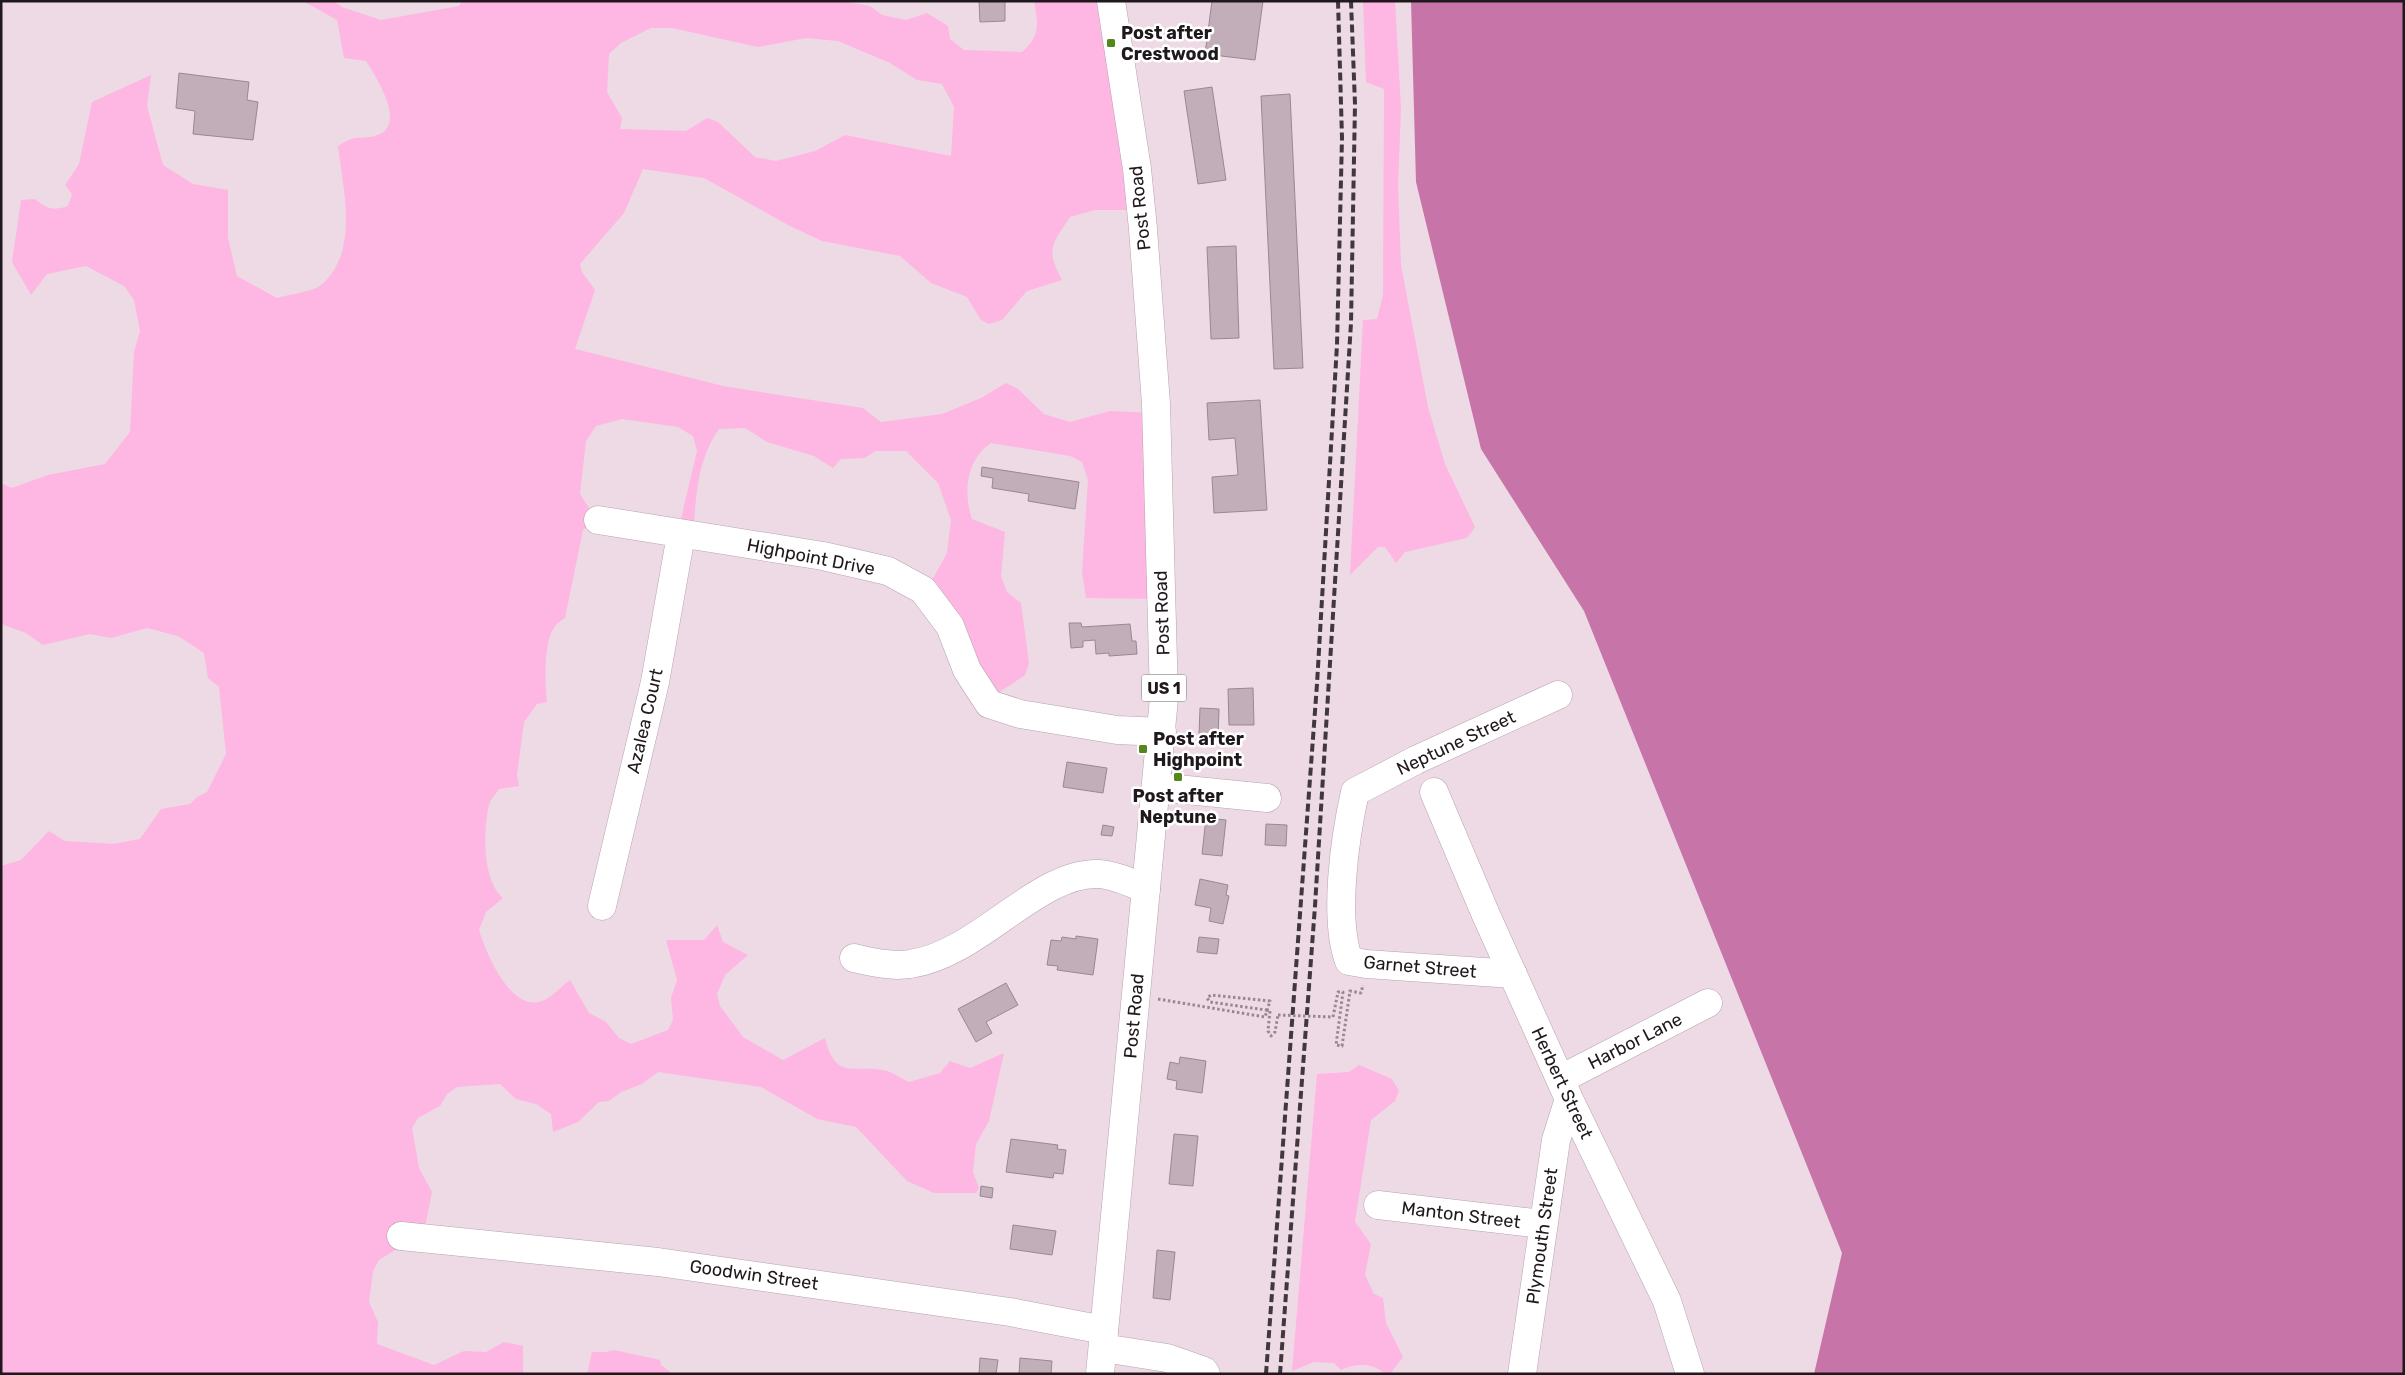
<svg xmlns="http://www.w3.org/2000/svg" width="2405" height="1375" viewBox="0 0 2405 1375" font-family="Rubik,sans-serif">
<rect width="100%" height="100%" fill="#eedae5"/>
<path fill="#feb6e2" fill-rule="evenodd" d="M303 1H333L342 7 381 20 459 6 462 1H841L870 6 882 15 906 20 927 13 948 26 950 39 964 50 1022 52C1041 35 1038 24 1034 1H1110L1139 210H1095L1070 217C1052 245 1045 248 1062 280L1027 291 1002 320 989 324 981 320 967 297 931 283 900 256 822 241 788 225 704 178 643 169 624 213 580 264 582 272 595 290 575 349 723 386 863 408 881 422 942 414 981 398 1006 383 1018 389 1044 414 1070 422 1110 411 1154 413 1160 599 1086 598 1082 572 1088 480 1082 462 1070 456 991 443C966 460 963 493 972 519L1005 532 1001 576 1007 592 1021 603 1029 663 1025 675 992 697 926 591 947 553 951 520 938 483 906 451H875L865 458 841 459 833 468 814 456 767 442 745 428 719 429C696 463 697 494 693 533L678 531 697 451 693 436 678 427 622 419 596 426 586 441 580 494 596 519 583 530 565 618C562 620 558 622 556 625 543 639 545 685 547 702L537 704 524 722 517 775 519 786 499 789C496 794 490 800 489 805 483 831 482 880 503 898L486 912 479 930C486 953 511 1013 542 1001 552 997 562 986 570 980L589 1013 606 1022 619 1038 631 1044 668 1030 673 1020 671 998 677 980 666 940H704L717 925 723 942 748 955 725 975 717 994 720 1006 743 1037 783 1060 825 1038C836 1083 855 1063 887 1071 894 1073 902 1079 909 1082L940 1073 950 1061 970 1068 1004 1053 989 1121 976 1144 973 1172 979 1188 976 1193H934L907 1181 856 1127 817 1119 761 1087 658 1072 642 1084 621 1092 609 1101 599 1102 578 1122 553 1132 551 1114 536 1104 516 1099 500 1084 457 1087 447 1094 440 1106 418 1118 412 1128 419 1168 432 1192 424 1232 379 1260 373 1271 369 1302 378 1322 377 1344 434 1365 464 1351 486 1352 504 1342 523 1346V1374H1V866L21 860 49 831 65 841 113 844 140 839 161 809 190 804 197 797 207 792 226 754 219 687 208 678 204 653 178 636 147 628 111 638 90 634 43 645 26 633 1 624V483L12 488 48 475 105 464 130 432 134 352 140 331 134 300 124 286 86 266 47 274 31 295 12 262 21 200 35 199C47 209 52 211 68 206L72 194 65 185 79 164 92 102 151 75 147 106 163 165 193 184 228 190V238L237 276 277 298C287 295 315 291 321 285 360 252 343 189 338 146 356 134 357 140 375 136 409 127 376 77 366 61L344 58 337 20ZM651 28H672L758 47 806 38 838 41 890 63 917 80 942 84 954 107 951 156 845 135 815 151 776 161 755 157 718 122 707 118 686 131 620 129 622 118 607 92 609 54 621 43Z
M1363 1H1395L1401 108 1398 186 1401 265 1428 407 1445 464 1475 527 1467 538 1405 552 1396 563 1385 547H1378L1350 575 1363 320 1377 319 1383 295 1384 99V89L1366 82Z
M1359 1065 1392 1079 1399 1091 1395 1101 1371 1120 1355 1222 1371 1244 1365 1275 1374 1294 1383 1298 1386 1323 1403 1357 1390 1374C1384 1374 1381 1370 1376 1368 1365 1362 1351 1365 1341 1370L1334 1363 1314 1362 1292 1371 1317 1074 1349 1072Z
M614 1350 660 1360 661 1365 673 1374H587L592 1352H606Z"/>
<path fill="#c775a9" d="M1411 1H2404V1374H1814L1842 1253 1584 611 1481 449 1416 182Z"/>
<path fill="#c1aeb8" stroke="#998791" d="M979 1H1005V21L980 22Z
M1212 1H1263L1255 60 1205 54Z
M179 73 249 82 247 100 258 102 253 140 193 134 195 111 176 108Z
M1212 87 1226 180 1198 184 1184 91Z
M1290 94 1303 368 1274 369 1261 96Z
M1236 246 1239 338 1211 339 1207 247Z
M1260 400 1267 510 1214 513 1212 477 1238 475 1235 438 1209 440 1207 403Z
M982 467 1079 482 1075 509 1028 501 1029 494 992 488 993 478 981 476Z
M1069 623H1081L1082 627 1130 624 1132 641H1136L1137 654 1109 656V653L1096 654 1095 640 1083 641V647L1071 648Z
M1253 688 1254 725H1229L1228 689Z
M1200 708 1219 709 1218 737 1199 736Z
M1067 762 1107 768 1103 793 1063 787Z
M1206 818 1226 820 1222 856 1202 854Z
M1266 824 1287 825 1286 846 1265 845Z
M1103 825 1114 827 1112 836 1101 835Z
M1200 879 1228 885 1226 895 1229 896 1223 924 1209 921 1211 908 1195 905Z
M1076 936 1098 939 1093 975 1057 970 1058 966 1047 965 1051 940 1061 941 1062 937 1076 939Z
M1199 937 1219 939 1217 954 1197 952Z
M1006 983 1018 1005 986 1022 992 1033 976 1042 958 1009Z
M1180 1057 1206 1061 1202 1093 1176 1089 1177 1081 1167 1079 1170 1062 1179 1064Z
M1174 1134 1198 1136 1193 1186 1169 1184Z
M1011 1139 1058 1145 1057 1149 1066 1150 1063 1174 1054 1173 1053 1178 1006 1172Z
M981 1186 993 1188 992 1198 980 1196Z
M1013 1225 1056 1231 1052 1255 1010 1249Z
M1157 1250 1175 1252 1170 1300 1153 1298Z
M980 1358 998 1360 996 1374H979Z
M1020 1358 1052 1361 1051 1374H1019Z"/>
<g fill="none" stroke-linecap="round" stroke-linejoin="round">
<defs>
<path id="minor" d="M598 520 823 556 888 571 923 590 950 626 967 670 989 704 1020 714 1117 730 1162 732
M1157 787 1267 798
M1434 792 1486 915 1569 1099 1667 1301 1690 1374
M602 906 655 682 681 535
M854 958C872 962 891 967 910 964 978 955 1038 871 1099 874 1115 875 1131 883 1146 889
M1513 974 1366 964 1349 961C1333 918 1345 837 1355 792L1416 760 1558 695
M1561 1079 1708 1003
M1378 1205 1543 1224
M401 1236 658 1262 1010 1312 1104 1330
M1103 1348 1167 1358 1204 1371 1206 1374
M1522 1374 1556 1140 1569 1099"/>
<path id="major" d="M1100 1374 1164 698 1156 404 1143 229 1137 169 1111 1"/>
</defs>
<use href="#minor" stroke="#b6a3ae" stroke-width="29"/>
<use href="#major" stroke="#b6a3ae" stroke-width="29"/>
<path stroke="#978890" stroke-width="3" stroke-dasharray="2.5 2.5" stroke-linecap="butt" d="M1158 999 1265 1017 1270 1001 1211 995 1207 998 1210 1002 1266 1010
M1270 1011 1268 1031 1271 1036 1275 1032 1278 1015
M1333 1017 1338 992H1343L1336 1045 1342 1046 1350 991 1361 993 1363 985"/>
<use href="#minor" stroke="#fff" stroke-width="28"/>
<use href="#major" stroke="#fff" stroke-width="28"/>
<path stroke="#41383d" stroke-width="4" stroke-dasharray="8 4" stroke-linecap="butt" d="M1266 1374 1317 684 1337 345 1342 138 1338 1
M1280 1374 1315 906 1351 323 1355 104 1351 1"/>
<path stroke="#978890" stroke-width="3" stroke-dasharray="2.5 2.5" stroke-linecap="butt" d="M1266 1010 1270 1011
M1278 1015 1333 1017"/>
</g>
<g fill="#54871e" stroke="#fff" stroke-width="2">
<rect x="1106" y="38" width="10" height="10" rx="2.5"/>
<rect x="1138" y="744" width="10" height="10" rx="2.5"/>
<rect x="1173" y="772" width="10" height="10" rx="2.5"/>
</g>
<g text-anchor="middle" dominant-baseline="central" stroke-width="5" stroke-linejoin="round" paint-order="stroke">
<rect fill="#fff" stroke="#625d60" stroke-width="1" x="1141.5" y="674.5" width="45" height="27" rx="4"/>
<g font-size="16" font-weight="bold" fill="#1f181c">
<text x="1164" y="688">US 1</text>
</g>
<g font-size="18" font-weight="bold" fill="#1f181c" stroke="#fff" text-anchor="start">
<text x="1121" y="33">Post after<tspan x="1121" dy="21">Crestwood</tspan></text>
<text x="1153" y="739">Post after<tspan x="1153" dy="21">Highpoint</tspan></text>
<text x="1178" y="796" text-anchor="middle">Post after<tspan x="1178" dy="21">Neptune</tspan></text>
</g>
<g font-size="18" fill="#1f181c" stroke="#fff">
<text transform="translate(1140 208) rotate(-96)">Post Road</text>
<text transform="translate(811 557) rotate(11)">Highpoint Drive</text>
<text transform="translate(1162 613) rotate(-92)">Post Road</text>
<text transform="translate(645 721) rotate(-77)">Azalea Court</text>
<text transform="translate(1456 743) rotate(-25)">Neptune Street</text>
<text transform="translate(1420 967) rotate(5)">Garnet Street</text>
<text transform="translate(1134 1016) rotate(-85)">Post Road</text>
<text transform="translate(1635 1041) rotate(-27)">Harbor Lane</text>
<text transform="translate(1562 1083) rotate(65)">Herbert Street</text>
<text transform="translate(1461 1215) rotate(7)">Manton Street</text>
<text transform="translate(1542 1236) rotate(-82)">Plymouth Street</text>
<text transform="translate(754 1275) rotate(8)">Goodwin Street</text>
</g>
</g>
<rect width="2405" height="1375" fill="none" stroke="#1f181c" stroke-width="5"/>
</svg>
